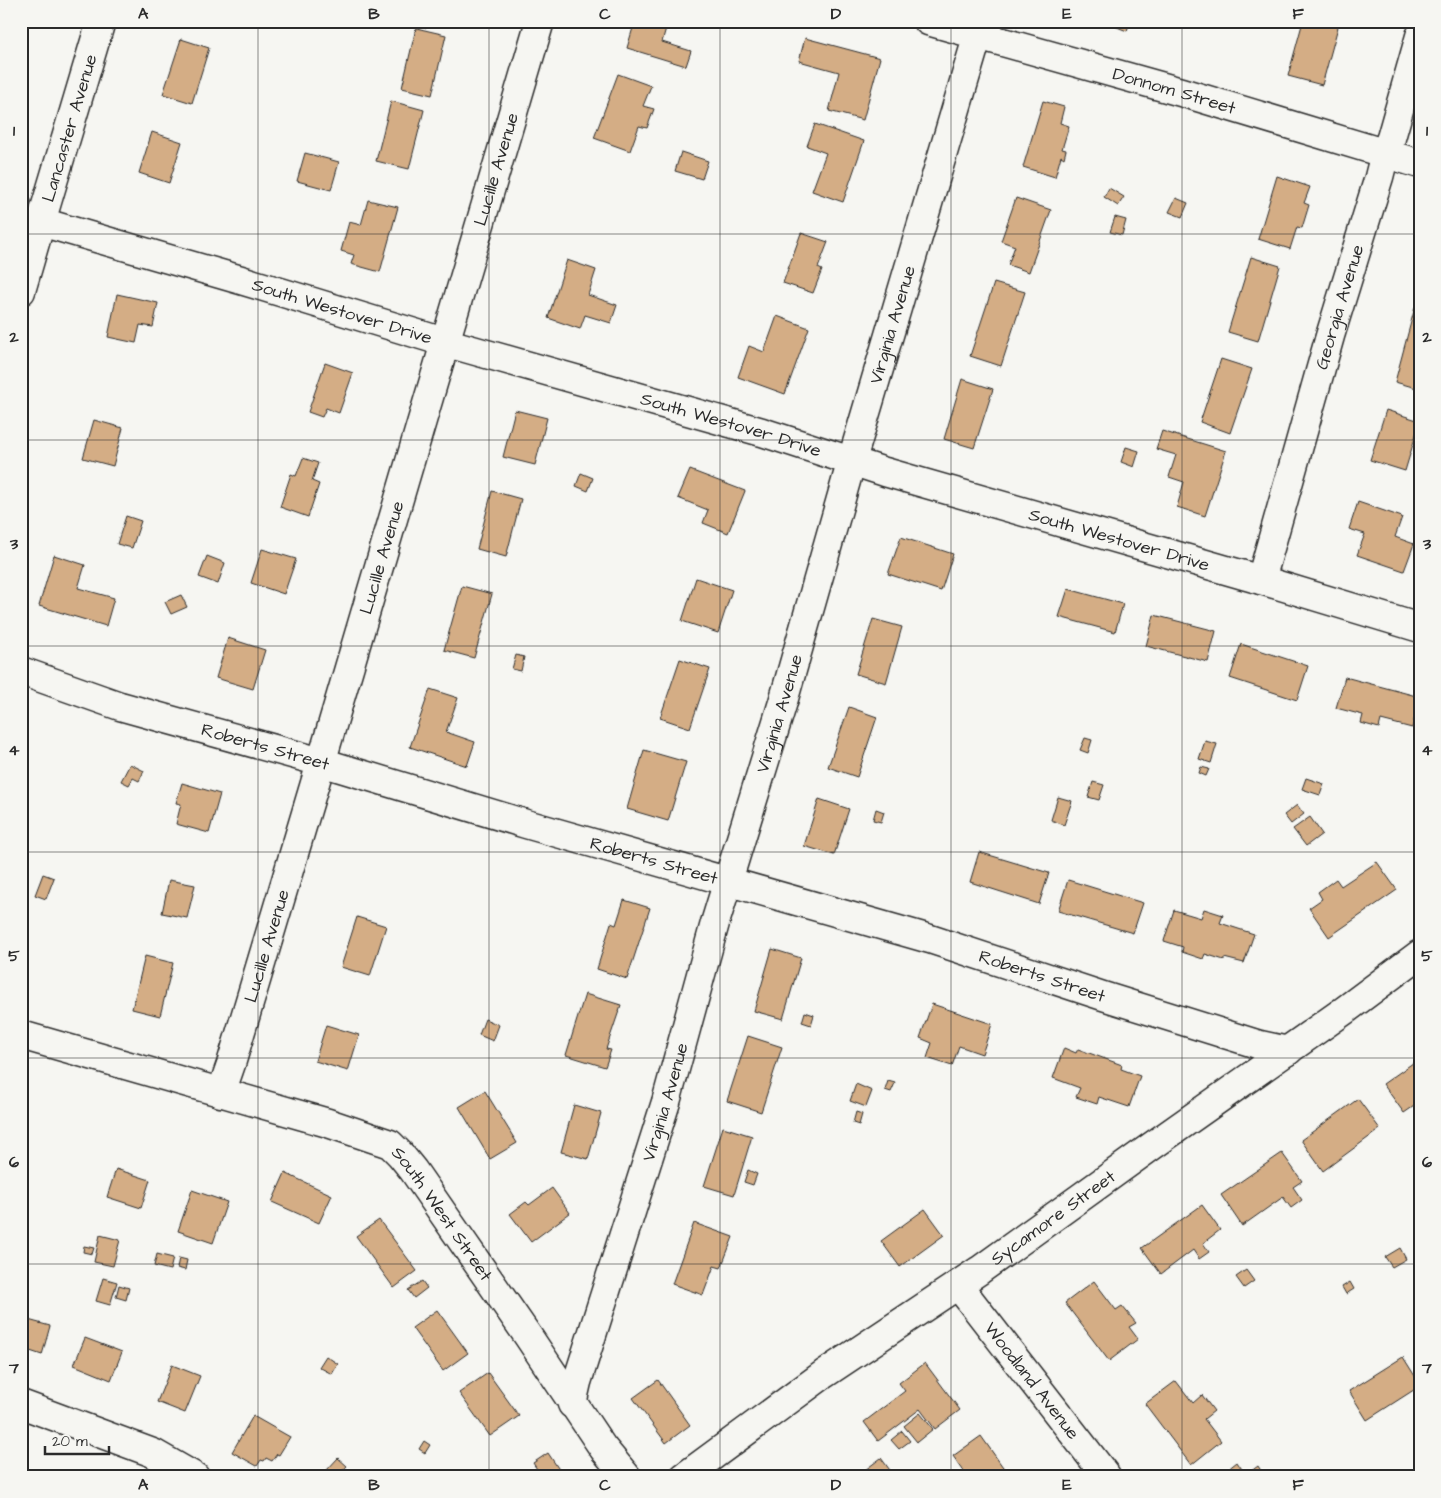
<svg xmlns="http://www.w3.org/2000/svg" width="1441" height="1498" viewBox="0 0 1441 1498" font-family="'Architects Daughter',sans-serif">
<rect width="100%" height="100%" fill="#f6f6f2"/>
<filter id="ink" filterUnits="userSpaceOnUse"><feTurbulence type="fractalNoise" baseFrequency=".02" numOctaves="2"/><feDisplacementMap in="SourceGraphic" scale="10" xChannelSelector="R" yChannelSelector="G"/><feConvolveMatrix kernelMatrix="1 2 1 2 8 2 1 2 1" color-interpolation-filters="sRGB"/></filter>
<g filter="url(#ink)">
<path fill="#d4ad85" stroke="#2b2b2b" d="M635 21H668L662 42 691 51 686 66 627 48Z
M1102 21H1130L1127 31Z
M1303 21H1318L1338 27 1322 85 1288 76Z
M416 28 446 35 432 95 402 88Z
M805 38 880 58 863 120 829 111 839 72 799 61Z
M181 39 209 48 192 103 163 94Z
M618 74 651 86 643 106 654 109 647 128 639 126 630 151 594 138Z
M391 101 424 110 409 169 376 161Z
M1043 101 1064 107 1060 123 1069 126 1062 149 1066 150 1064 158 1061 156 1055 177 1023 167Z
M815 124 864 141 843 202 812 191 826 153 807 146Z
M152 132 182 142 169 183 139 173Z
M681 152 708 161 702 179 675 171Z
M305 153 339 162 331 190 297 181Z
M1277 176 1310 187 1304 203 1309 205 1302 228 1297 227 1290 249 1258 239Z
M1109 188 1124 197 1118 206 1104 197Z
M1016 198 1051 210 1029 272 1008 265 1015 246 1001 241Z
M1176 198 1188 203 1182 217 1169 212Z
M368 200 398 207 380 272 351 264 354 255 341 251 349 222 361 225Z
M1115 217 1126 220 1122 235 1110 232Z
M801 233 828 242 818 268 822 270 813 293 783 283Z
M1251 257 1280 266 1258 341 1228 332Z
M567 260 596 270 588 295 617 305 611 323 585 315 580 329 548 318Z
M994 283 1025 292 1001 366 970 356Z
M117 294 158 303 153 327 140 325 136 343 108 337Z
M1415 307 1420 308V389L1395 382Z
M777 316 809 328 785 394 738 377 749 346 764 352Z
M1221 359 1252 369 1230 433 1200 422Z
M325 363 353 373 339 413 326 408 322 417 308 412Z
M962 379 993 389 974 448 944 439Z
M515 410 547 418 535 465 503 457Z
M1386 410 1420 421 1405 471 1370 460Z
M94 420 123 428 113 466 83 458Z
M1162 431 1226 451 1205 516 1177 507 1184 482 1169 477 1176 455 1156 449Z
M1126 447 1139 451 1134 467 1121 462Z
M303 458 318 463 312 481 319 484 308 517 280 507 291 474 296 476Z
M690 470 745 491 728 533 703 523 708 510 678 498Z
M581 473 593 478 588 491 576 486Z
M492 491 521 499 506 557 477 549Z
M1358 502 1402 517 1395 537 1414 544 1404 571 1357 555 1365 534 1349 529Z
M126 516 141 521 132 548 117 544Z
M901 537 953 554 941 591 888 574Z
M262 549 296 559 284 594 251 583Z
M54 555 85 565 78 588 114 598 106 626 39 606Z
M207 556 225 563 218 584 199 577Z
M696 578 732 590 718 633 682 621Z
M462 586 492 594 474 658 444 650Z
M1068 589 1123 604 1115 632 1059 617Z
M181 595 187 607 171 614 165 602Z
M1154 615 1216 631 1208 662 1146 646Z
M873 619 902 627 886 683 856 674Z
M228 638 265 650 253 689 216 678Z
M1241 644 1308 666 1297 700 1230 678Z
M516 655 524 657 521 671 512 669Z
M680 659 710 669 690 728 660 718Z
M1345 677 1420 697 1412 728 1381 720 1379 728 1361 723 1363 715 1336 708Z
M430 689 458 698 446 732 475 742 467 766 410 747Z
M849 707 877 717 857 777 828 767Z
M1085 738 1092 740 1088 753 1080 750Z
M1205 741 1217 744 1211 763 1199 759Z
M644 750 686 762 668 821 627 809Z
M130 764 144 771 139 781 133 778 129 785 121 781Z
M1201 767 1209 769 1206 776 1199 773Z
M1306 778 1324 784 1320 795 1302 789Z
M1093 782 1104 785 1099 800 1088 797Z
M182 783 220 794 209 833 176 824 181 804 176 803Z
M1058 797 1072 801 1064 825 1051 820Z
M819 799 849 809 834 855 804 846Z
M1297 805 1304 814 1291 824 1284 815Z
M876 809 884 812 881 822 873 820Z
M1310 817 1322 834 1306 846 1293 829Z
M979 852 1049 873 1039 904 970 882Z
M1377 862 1397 890 1329 937 1309 908 1322 899 1318 892 1336 879 1341 886Z
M43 874 54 878 46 899 35 895Z
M169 880 195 885 187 918 162 913Z
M1068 880 1143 903 1133 933 1058 911Z
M624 900 650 908 627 979 597 969 611 923 616 925Z
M1204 909 1223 915 1220 923 1254 934 1244 963 1224 958V960L1205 954 1203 959 1182 952 1183 947 1164 941 1174 910 1201 918Z
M357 917 386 926 370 976 341 967Z
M772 949 801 958 783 1019 754 1011Z
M145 956 173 963 160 1016 132 1009Z
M585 994 621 1005 606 1049 611 1050 605 1067 566 1055Z
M932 1004 992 1024 982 1054 959 1046 952 1066 927 1058 932 1043 920 1038Z
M805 1012 814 1015 811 1025 802 1022Z
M485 1019 499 1025 493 1041 479 1035Z
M326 1025 359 1035 348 1071 315 1061Z
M748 1036 782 1047 761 1112 727 1101Z
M1064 1048 1076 1053 1078 1049 1122 1065 1121 1069 1140 1076 1129 1107 1099 1097 1097 1104 1076 1097 1080 1088 1053 1078Z
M1420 1058V1102L1404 1113 1383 1084Z
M888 1081 895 1083 891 1092 885 1090Z
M856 1084 872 1091 866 1107 850 1101Z
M485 1091 517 1143 490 1159 459 1107Z
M1358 1099 1380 1129 1323 1171 1301 1140Z
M574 1105 601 1113 588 1159 561 1152Z
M856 1112 862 1114 859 1125 853 1123Z
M723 1127 752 1136 734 1195 704 1186Z
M1282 1153 1302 1181 1293 1187 1302 1200 1291 1208 1283 1197 1242 1226 1221 1195Z
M116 1169 150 1180 141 1208 107 1197Z
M748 1170 757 1174 753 1185 744 1182Z
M285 1173 332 1195 319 1223 272 1202Z
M552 1188 570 1213 531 1242 510 1214 526 1202 529 1205Z
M192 1190 227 1202 213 1243 178 1231Z
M1202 1205 1220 1230 1203 1243 1209 1252 1199 1259 1193 1250 1161 1274 1142 1248Z
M925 1209 944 1235 900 1267 881 1241Z
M379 1220 417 1271 394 1288 356 1236Z
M694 1223 733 1237 721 1268 714 1266 703 1295 672 1284Z
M100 1235 120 1240 113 1266 94 1262Z
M84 1246 94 1248 92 1254 83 1252Z
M1400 1248 1406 1259 1392 1267 1385 1257Z
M157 1254 173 1258 170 1270 154 1266Z
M179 1258 187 1260 185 1270 177 1268Z
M1246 1270 1254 1281 1244 1288 1236 1277Z
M103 1278 117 1282 110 1305 96 1301Z
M422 1281 427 1288 414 1298 408 1290Z
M1094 1281 1116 1310 1122 1306 1136 1323 1129 1327 1138 1339 1109 1361 1065 1303Z
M1350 1282 1354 1289 1346 1294 1342 1287Z
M119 1285 129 1288 126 1300 116 1297Z
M437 1310 468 1353 443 1371 412 1328Z
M21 1318 50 1326 42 1355 21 1348Z
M85 1338 122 1352 111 1380 74 1365Z
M326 1356 338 1364 332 1374 319 1367Z
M1403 1357 1420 1384V1386L1367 1420 1349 1391Z
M925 1363 960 1410 935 1429 920 1409 878 1441 864 1422 905 1391 899 1383Z
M172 1365 200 1376 185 1413 157 1402Z
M488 1373 519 1416 490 1436 459 1393Z
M658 1380 690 1425 666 1443 633 1398Z
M1176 1381 1193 1403 1202 1395 1214 1411 1204 1419 1221 1441 1191 1465 1145 1404Z
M920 1413 933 1429 917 1442 904 1426Z
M253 1416 290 1437 279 1455 277 1454 272 1461 266 1458 264 1461 261 1460 257 1466 232 1452Z
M902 1431 910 1441 899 1449 891 1440Z
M981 1436 1010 1477H968L953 1456Z
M424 1441 430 1445 425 1453 419 1449Z
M548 1453 564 1477H542L533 1463Z
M338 1458 347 1466 337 1477H333L326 1471Z
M881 1458 895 1477H864L861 1473Z
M1237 1462 1246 1475 1258 1466 1265 1477H1218Z
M347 1471 354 1477H341Z"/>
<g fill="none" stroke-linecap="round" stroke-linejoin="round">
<defs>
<g id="minor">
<path id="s1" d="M928 21 1181 92 1420 164"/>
<path id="s2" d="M41 222 241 280 444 342 762 432 885 472 1261 580 1420 628"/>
<path id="s3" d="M1261 580 1330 336 1379 177 1385 153 1391 138 1420 36"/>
<path id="s4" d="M21 671 120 706 321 762 526 824 930 939 1103 996 1260 1045 1288 1051"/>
<path id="s5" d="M21 1035 328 1123 390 1144 400 1154 413 1170 528 1336 603 1448 627 1477"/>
<path id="s6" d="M221 1093 231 1064C336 717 436 369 540 21"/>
<path id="s7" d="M958 1285 1107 1477"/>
<path d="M21 1404 153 1453 195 1477"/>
<path id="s8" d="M572 1404 577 1382 666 1102 715 923 783 702 852 460 982 21"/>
<path id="s9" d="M684 1477 824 1374 980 1270 1152 1146 1345 1010 1420 954"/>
</g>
<g id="major">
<path id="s10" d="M21 291 41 222 101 21"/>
</g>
</defs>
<use href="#minor" stroke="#2b2b2b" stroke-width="31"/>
<use href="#major" stroke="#2b2b2b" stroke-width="31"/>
<use href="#minor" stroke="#f6f6f2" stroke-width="28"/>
<use href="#major" stroke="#f6f6f2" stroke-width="28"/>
</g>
</g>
<path fill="none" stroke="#2b2b2b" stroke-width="1" stroke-opacity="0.55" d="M258 21V1477M489 21V1477M720 21V1477M951 21V1477M1182 21V1477M21 234H1420M21 440H1420M21 646H1420M21 852H1420M21 1058H1420M21 1264H1420"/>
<g text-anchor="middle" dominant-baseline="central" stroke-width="4" stroke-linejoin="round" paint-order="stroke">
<g font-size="18" fill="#2b2b2b" stroke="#f6f6f2">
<text stroke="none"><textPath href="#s1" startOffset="256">Donnom Street</textPath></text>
<text stroke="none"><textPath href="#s10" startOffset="170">Lancaster Avenue</textPath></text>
<text stroke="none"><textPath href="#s6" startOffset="964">Lucille Avenue</textPath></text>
<text stroke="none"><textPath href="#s3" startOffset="284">Georgia Avenue</textPath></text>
<text stroke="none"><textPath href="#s2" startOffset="314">South Westover Drive</textPath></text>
<text stroke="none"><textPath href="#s8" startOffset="1126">Virginia Avenue</textPath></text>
<text stroke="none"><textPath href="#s2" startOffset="719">South Westover Drive</textPath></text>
<text stroke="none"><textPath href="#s2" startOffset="1124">South Westover Drive</textPath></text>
<text stroke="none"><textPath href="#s6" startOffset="559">Lucille Avenue</textPath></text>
<text stroke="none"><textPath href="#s8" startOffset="721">Virginia Avenue</textPath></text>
<text stroke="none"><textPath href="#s4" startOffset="256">Roberts Street</textPath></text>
<text stroke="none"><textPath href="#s4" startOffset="661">Roberts Street</textPath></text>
<text stroke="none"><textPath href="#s6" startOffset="154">Lucille Avenue</textPath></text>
<text stroke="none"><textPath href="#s4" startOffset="1066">Roberts Street</textPath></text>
<text stroke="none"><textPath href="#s8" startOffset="316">Virginia Avenue</textPath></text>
<text stroke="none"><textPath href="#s5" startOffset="472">South West Street</textPath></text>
<text stroke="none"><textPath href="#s9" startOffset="451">Sycamore Street</textPath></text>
<text stroke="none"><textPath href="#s7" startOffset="121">Woodland Avenue</textPath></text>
</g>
</g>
<rect width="1441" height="1498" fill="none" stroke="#f6f6f2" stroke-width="55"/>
<path d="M45 1446v8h64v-8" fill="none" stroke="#2b2b2b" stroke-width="2.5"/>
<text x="52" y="1446" font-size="15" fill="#2b2b2b" stroke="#f6f6f2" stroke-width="4" paint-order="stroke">20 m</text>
<rect x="28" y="28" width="1386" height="1442" fill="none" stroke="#2b2b2b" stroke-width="2"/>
<g font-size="16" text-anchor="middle" font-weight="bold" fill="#2b2b2b">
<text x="143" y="19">A</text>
<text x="374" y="19">B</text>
<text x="605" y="19">C</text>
<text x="836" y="19">D</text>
<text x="1067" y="19">E</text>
<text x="1298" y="19">F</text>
<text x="14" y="136">1</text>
<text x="1427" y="136">1</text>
<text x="14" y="342">2</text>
<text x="1427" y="342">2</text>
<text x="14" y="549">3</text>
<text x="1427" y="549">3</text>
<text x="14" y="755">4</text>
<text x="1427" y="755">4</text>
<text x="14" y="961">5</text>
<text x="1427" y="961">5</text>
<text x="14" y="1167">6</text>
<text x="1427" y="1167">6</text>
<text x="14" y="1373">7</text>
<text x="1427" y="1373">7</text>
<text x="143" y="1490">A</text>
<text x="374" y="1490">B</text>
<text x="605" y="1490">C</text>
<text x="836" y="1490">D</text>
<text x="1067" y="1490">E</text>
<text x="1298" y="1490">F</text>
</g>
</svg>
